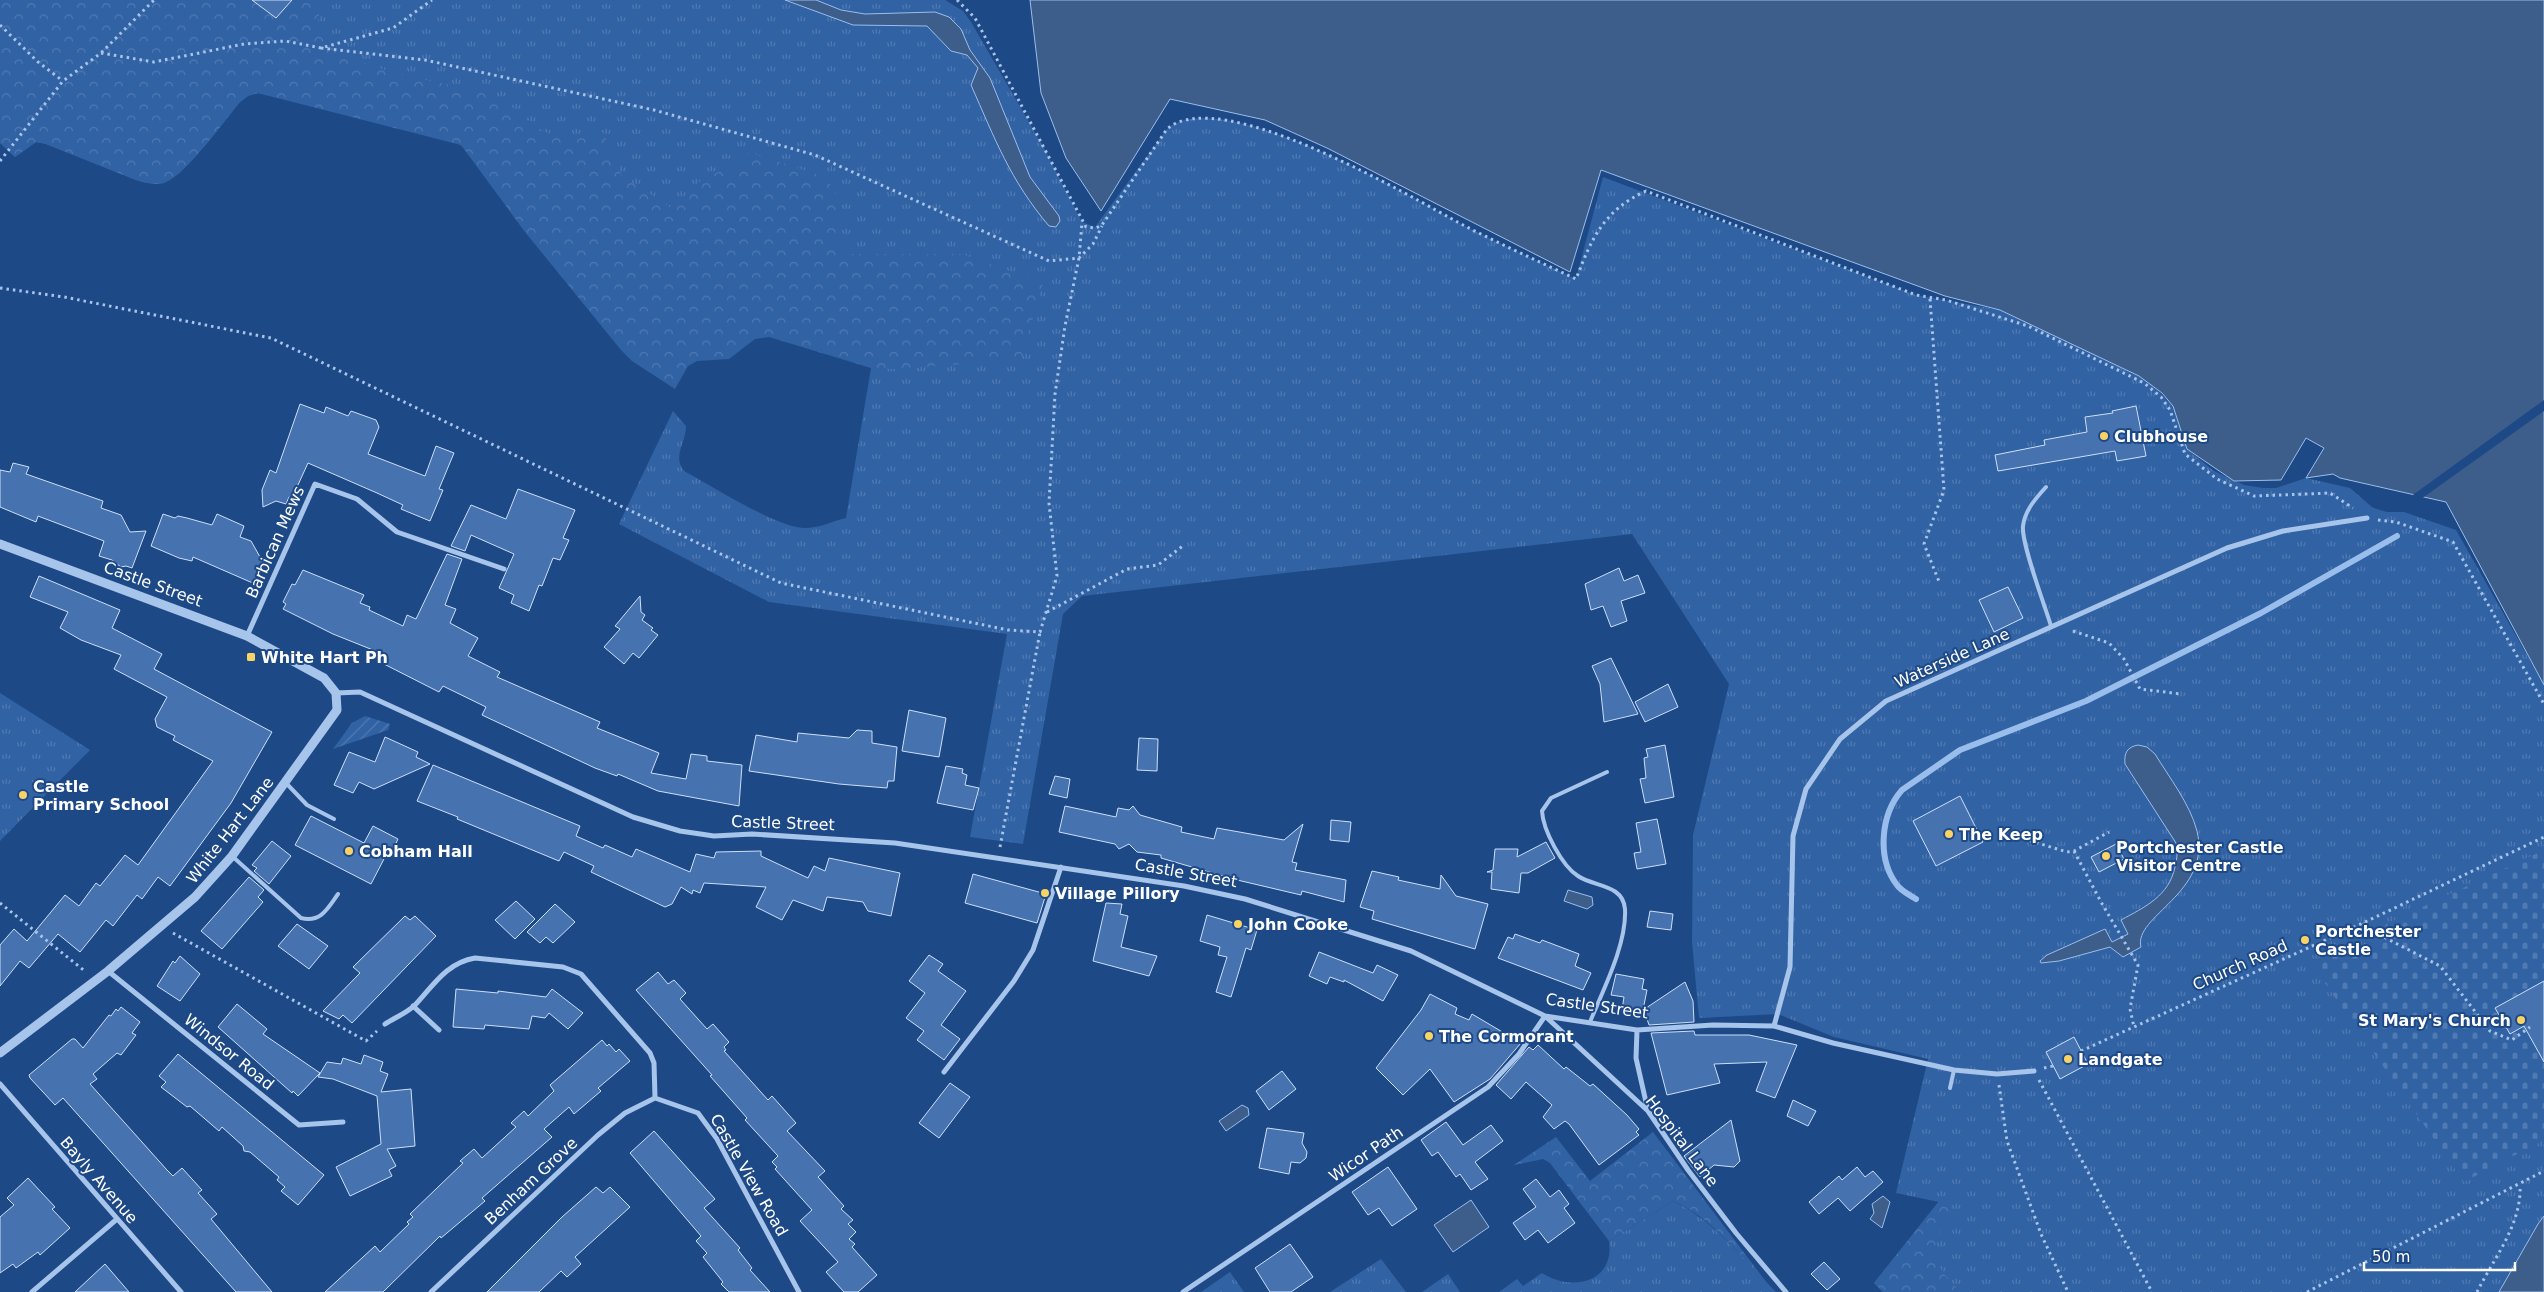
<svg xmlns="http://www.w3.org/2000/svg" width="2544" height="1292" viewBox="0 0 2544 1292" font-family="'DejaVu Sans',sans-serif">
<defs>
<pattern id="grass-tufts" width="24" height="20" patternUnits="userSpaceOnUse" patternTransform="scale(1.25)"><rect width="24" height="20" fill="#3162a4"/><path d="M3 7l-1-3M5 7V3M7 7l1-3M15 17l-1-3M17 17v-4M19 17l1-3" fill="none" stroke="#507ab2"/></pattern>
<pattern id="forest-crowns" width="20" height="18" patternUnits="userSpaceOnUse" patternTransform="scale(1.25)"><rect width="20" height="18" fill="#3162a4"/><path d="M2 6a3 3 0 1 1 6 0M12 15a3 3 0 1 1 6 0" fill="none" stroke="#507ab2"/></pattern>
<pattern id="cemetery-stones" width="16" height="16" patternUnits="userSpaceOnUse" patternTransform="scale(1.25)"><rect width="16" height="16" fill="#3162a4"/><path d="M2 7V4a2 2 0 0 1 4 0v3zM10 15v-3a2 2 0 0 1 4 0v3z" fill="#507ab2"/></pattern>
<pattern id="garden-furrows" width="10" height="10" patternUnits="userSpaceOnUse" patternTransform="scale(1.25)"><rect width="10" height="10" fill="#3162a4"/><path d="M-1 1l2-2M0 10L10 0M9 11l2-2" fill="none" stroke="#507ab2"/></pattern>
</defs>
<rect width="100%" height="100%" fill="#1e4987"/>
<path fill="url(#grass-tufts)" d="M0 0H945L963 11 971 22 1045 150 1082 222 1095 227 1167 129C1220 83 1409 196 1463 225 1500 244 1538 261 1576 279L1603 177 1916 295 2000 310 2015 316 2148 381 2173 406 2187 449 2214 471 2244 485 2263 488H2276L2306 478 2350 488 2373 508 2387 512H2404L2456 530 2544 685V1215L2533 1233 2505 1292H1883L1874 1283 1939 1202 1896 1193 1928 1059 1834 1037 1778 1014 1699 1018 1692 942 1693 835 1729 684 1632 534 1082 596 1063 614 1023 844 970 837 1007 634 769 602 619 524 673 411 686 426C686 443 672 456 684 471 712 486 777 528 805 528 820 528 833 521 846 518L871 368 715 314 477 164 468 151 456 142 258 93 248 96 240 102C224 121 187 173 166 182 157 186 146 183 136 180L46 144 36 142 15 157 0 143Z
M0 693 90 750 0 841Z
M1673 1201C1714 1220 1745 1261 1776 1292H1499L1517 1279 1523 1286 1542 1273C1571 1292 1615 1283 1609 1241Z
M1381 1259 1406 1292H1330Z
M1230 1272 1244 1292H1201Z
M1448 1274 1460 1292H1422Z"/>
<path fill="url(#forest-crowns)" d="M0 0H324C318 12 315 28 325 40 351 70 450 84 491 93 534 117 546 154 603 132L622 176 673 209C682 199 692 185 705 178 723 167 736 174 748 152L822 176C844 191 837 222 838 246L840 251 850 254H962L1043 283 1021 360 894 369 871 368 769 337 755 339 729 359 697 361 688 366 675 389 632 361 621 350 525 232 461 145 258 93 248 96 240 102C224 121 187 173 166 182 157 186 146 183 136 180L46 144 36 142 15 157 0 143Z
M1653 1132 1770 1287C1741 1257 1712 1217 1673 1201L1609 1241 1550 1163 1543 1159 1514 1165 1556 1137 1590 1181Z
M1939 1201 1953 1204C1933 1247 1924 1257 1961 1292H1883L1874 1283Z"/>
<path fill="url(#cemetery-stones)" d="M2544 850V1140L2464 1182 2311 963C2333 948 2354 943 2380 944L2386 924Z"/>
<path fill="url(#garden-furrows)" d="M365 716 390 724 388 730 333 749 352 723Z"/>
<path fill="#3d5d8a" stroke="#9abeec" d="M785 0H816L841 10 865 14 935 12 949 17 961 29 970 50 990 78 1030 177 1059 216 1060 221 1056 227 1049 226C1010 180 995 139 971 85L978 68 967 55 951 51 927 26 853 25Z
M1030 0H2544V685L2446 502 2340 478 2333 474 2306 478 2324 448 2306 438 2281 480 2234 481 2187 449 2173 406 2162 393 2139 376 2000 310 1945 296 1601 170 1570 272 1327 148 1265 120 1170 99 1101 211 1066 158 1041 93Z
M2138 745 2147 747 2155 754C2169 777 2190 804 2197 831 2212 893 2133 916 2141 947L2123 957 2110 947 2059 961 2041 963 2040 961 2047 955 2105 929 2112 942 2128 934 2121 920C2145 907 2169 896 2175 867 2177 859 2178 851 2176 843L2125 764C2124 753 2127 747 2138 745Z
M1568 890 1592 897 1593 905 1587 909 1564 901Z
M1242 1105 1248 1108 1249 1115 1226 1131 1219 1121Z
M1883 1196 1890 1202 1882 1228 1870 1219 1874 1213 1872 1204Z
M1471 1200 1489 1227 1453 1252 1434 1225Z
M2544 1216V1292H2499L2538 1224Z"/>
<path fill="#1e4987" d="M2544 400V411L2421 499 2410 497Z"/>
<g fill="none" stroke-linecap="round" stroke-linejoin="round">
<path stroke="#9abeec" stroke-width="6" d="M1916 899C1910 895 1901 891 1897 885 1877 859 1880 815 1902 790L1960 750 2086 701 2261 613 2397 536"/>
</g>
<path fill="#4672b0" stroke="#ccdff8" d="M252 0H292L276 18Z
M300 404 324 413 326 407 348 416 351 411 376 420 379 427 368 454 425 476 436 446 454 453 439 489 443 490 430 521 401 509 403 505 377 493 308 463 292 498 289 497 286 504 276 501 263 507 262 490 270 470 276 473Z
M2136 406 2146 456 2117 461 2115 451 1998 471 1995 455 2045 445 2044 440 2087 432 2085 417 2113 413 2112 411Z
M13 463 29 467 26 474 103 501 101 508 121 515 130 532 146 531 132 568 126 566 121 567 112 560 99 556 104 541 38 516 36 522 0 507V470L10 472Z
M518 489 575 510 563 538 569 540 560 560 553 558 542 586 539 585 529 611 511 603 514 595 499 588 514 554 471 535 465 551 451 546 471 505 506 519Z
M163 514 175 518 178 516 187 518 212 525 217 514 244 526 240 537 251 541 264 564 255 584 193 557 192 561 179 558 151 546Z
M447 554 462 559 445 605 456 609 450 623 478 638 468 656 500 672 497 677 600 722 597 728 659 753 651 773 686 779 691 754 707 756V761L742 765 739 806 658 791 618 774 617 776 595 768 482 715 486 707 443 686 439 692 380 662 383 654 333 634 283 609 286 604 283 602 292 584 295 585 303 570 364 595 360 603 370 607 369 610 403 626 407 615 416 619Z
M1619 568 1624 581 1638 575 1645 593 1621 601 1627 621 1611 627 1603 606 1591 610 1585 584Z
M39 576 120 610 112 628 162 654 154 669 272 732 231 803 170 886 158 877 142 899 137 895 113 926 106 920 80 952 58 934 29 968 20 961 0 986V945L14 929 27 941 65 895 79 906 96 883 100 886 125 855 138 865 213 761 173 740 175 736 157 727 155 719 167 697 114 669 121 655 81 640 60 628 68 612 30 597Z
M2008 587 2023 618 1994 632 1979 600Z
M640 596 641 612 645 615 642 620 653 628 651 630 658 635 639 658 633 653 624 664 604 647 620 629 615 626Z
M1611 658 1638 714 1604 722 1600 684 1592 666Z
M1668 684 1678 707 1645 722 1635 702Z
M909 710 946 718 939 757 902 751Z
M857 730 872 731V743L897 747 894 781H888L887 788 839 784 749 771 756 735 797 742 798 733 849 738Z
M385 737 418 752 416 757 430 764 374 789 359 782 353 793 334 785 349 752 375 762Z
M1139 738 1158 739 1157 771 1137 770Z
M1665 745 1674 797 1645 803 1640 779 1646 778 1644 758 1648 757 1646 749Z
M433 765 580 826 576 836 603 848 605 845 632 857 636 849 690 872 696 854 714 858 716 852 761 851V856L808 878 814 866 825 871 829 858 900 873 891 916 868 911 863 902 827 897 823 911 793 900 782 920 756 907 766 887 704 883 700 893 693 890 692 894 681 887 672 904 665 907 591 872 594 866 564 852 559 861 457 819 458 817 417 801Z
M946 766 963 769 962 773 967 775 965 785 979 788 973 810 937 803Z
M1055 776 1070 779 1067 798 1049 794Z
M1960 796 1983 842 1936 866 1913 821Z
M1065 806 1116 817 1118 808 1129 810 1133 806 1140 815 1182 827 1181 832 1214 839 1217 828 1284 840 1303 824 1292 862 1297 863 1295 870 1346 880 1344 902 1302 891 1301 895 1233 879 1161 858V855L1137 852 1129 844 1119 849 1115 844 1059 832Z
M311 816 364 843 373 826 398 839 389 858 385 857 371 884 295 845Z
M1657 819 1666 864 1637 869 1634 853 1641 852 1636 823Z
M1331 820 1351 822 1349 842 1330 840Z
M272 841 291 856 269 884 254 871 257 868 252 865Z
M1546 842 1555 858 1528 873H1521L1519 893 1491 889 1492 872H1487L1493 870 1495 849H1518L1517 857Z
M2116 844 2124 859 2099 872 2091 857Z
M1372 871 1399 877 1398 880 1440 889 1441 875 1456 896 1488 904 1475 949 1372 919 1374 911 1360 907Z
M973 874 1046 894 1037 923 965 903Z
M249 877 264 890 258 897 263 902 222 949 201 931Z
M516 901 535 919 515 939 495 920Z
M1106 903 1122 904 1120 914 1128 916 1121 947 1157 956 1149 976 1093 961Z
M555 904 575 922 553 943 546 937 540 943 527 932Z
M1650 911 1673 914 1671 930 1647 927Z
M1207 915 1257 930 1251 950 1246 948 1231 997 1216 992 1227 957 1218 955 1220 947 1200 941Z
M405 916 410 920 415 916 436 936 352 1023 343 1015 339 1019 323 1011 360 973 353 967Z
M297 924 328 946 309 969 278 946Z
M1515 934 1540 943 1542 940 1579 954 1575 966 1591 973 1583 990 1498 958 1508 937 1513 939Z
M1319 952 1373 973 1377 965 1398 975 1383 1001 1344 980V982L1330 977 1327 984 1309 976Z
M929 955 943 964 938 971 966 991 941 1025 960 1039 944 1060 917 1040 924 1031 906 1018 925 993 909 981Z
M180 956 200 974 180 1001 157 986 173 961 175 963Z
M658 972 668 984 674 980 686 993 680 999 707 1029 713 1024 729 1042 724 1047 726 1050 724 1051 768 1100 772 1096 796 1123 787 1131 825 1171 818 1177 844 1206 841 1209 853 1220 848 1224 856 1232 849 1239 855 1244 852 1247 877 1275 858 1292H844L826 1272 838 1262 800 1221 812 1210 775 1169 777 1167 772 1162 778 1156 745 1120 747 1118 710 1076 712 1075 636 990Z
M1616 974 1644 979 1642 989 1647 990 1643 1010 1685 982 1693 1001 1694 1022 1649 1025 1647 1019 1622 1010 1624 997 1611 995Z
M2544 981V1062L2524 1026 2510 1034 2495 1008Z
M456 989 498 993V991L546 997 552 989 583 1013 568 1029 549 1013 545 1018 532 1016 529 1029 485 1025 484 1029 453 1027Z
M1430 994 1457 1008 1455 1014 1469 1020 1472 1014 1521 1043 1490 1079 1454 1102 1430 1069 1403 1095 1376 1068 1421 1010Z
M237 1004 267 1029 263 1034 320 1073 298 1096 293 1091 292 1093 218 1027Z
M121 1007 140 1022 132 1033 136 1035 121 1055 117 1053 93 1074 97 1079 90 1084 167 1170 173 1176 182 1168 202 1190 198 1193 217 1214 211 1219 272 1292H236L63 1098 55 1105 30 1078 29 1075 72 1039H75L83 1048 109 1015 111 1016 116 1009 118 1011Z
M1694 1031 1695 1035H1749L1797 1045 1775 1098 1756 1091 1767 1062 1714 1064 1720 1083 1667 1095 1651 1033Z
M2074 1037 2088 1064 2060 1079 2046 1052Z
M602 1040 607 1046 609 1044 616 1052 619 1049 630 1061 598 1088 601 1091 574 1114 569 1107 544 1129 552 1137 482 1198 485 1201 441 1238 440 1236 383 1292H325L375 1246 380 1252 409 1224 407 1222 413 1217 410 1214 463 1163 460 1161 474 1149 482 1158 516 1127 511 1123 524 1111 528 1116 554 1091 550 1085Z
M1538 1045 1564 1069 1566 1067 1590 1086 1593 1084 1627 1115 1639 1129 1636 1132 1639 1135 1599 1165 1569 1124 1565 1121 1554 1129 1543 1117 1552 1105 1526 1082 1511 1099 1496 1085 1529 1047 1533 1050Z
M178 1054 324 1175 298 1205 281 1191 285 1187 277 1180 279 1177 250 1152 244 1151 243 1146 222 1127 219 1131 190 1106 187 1107 161 1087 166 1082 159 1076Z
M364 1055 383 1062 380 1071 388 1074 381 1092 411 1089 415 1146 387 1149 396 1166 389 1170 392 1176 350 1196 336 1167 381 1144 377 1096 333 1079 318 1077 327 1062 341 1064 343 1058 361 1064Z
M1282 1071 1296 1089 1269 1110 1256 1091Z
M950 1083 970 1097 939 1138 919 1123Z
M1793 1100 1816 1111 1808 1126 1787 1116Z
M1731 1120 1740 1161 1734 1167 1714 1165 1700 1177 1684 1156Z
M1446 1122 1463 1145 1491 1125 1503 1141 1475 1162 1488 1179 1471 1190 1460 1174 1456 1177 1438 1152 1432 1156 1421 1140Z
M1267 1128 1304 1133 1302 1143 1307 1152 1306 1158 1300 1163 1291 1162 1289 1174 1259 1168Z
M654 1131 715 1199 704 1208 740 1248 738 1250 752 1268 750 1270 770 1292H729L721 1284 723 1282 703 1257 707 1253 696 1241 701 1236 630 1153Z
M1388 1167 1417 1209 1392 1226 1379 1208 1368 1215 1352 1192Z
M1857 1167 1865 1177 1873 1171 1883 1182 1850 1211 1838 1198 1819 1214 1809 1202 1839 1176 1842 1180Z
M28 1178 55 1207 52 1209 70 1228 40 1255 38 1252 16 1268 13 1264 0 1273V1217L14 1205 7 1198Z
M1536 1179 1550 1197 1559 1190 1569 1204 1564 1208 1575 1223 1548 1243 1538 1230 1525 1240 1513 1223 1536 1207 1523 1189Z
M596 1187 603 1193 610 1187 630 1207 575 1257 581 1264 567 1277 561 1271 539 1292H487L562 1217Z
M1290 1244 1313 1277 1291 1292H1270L1255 1268Z
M1824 1262 1840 1279 1827 1290 1811 1274Z
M105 1264 129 1292H75Z"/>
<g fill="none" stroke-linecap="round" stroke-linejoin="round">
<path stroke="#a7c4eb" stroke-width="3" stroke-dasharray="2.5 4" stroke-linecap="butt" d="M957 0 975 18 1086 227 1096 228 1102 225 1167 129C1220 83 1409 196 1463 225 1500 244 1538 261 1576 279 1592 238 1603 211 1646 191L1916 295 1946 300 2028 326 2144 383 2161 397 2170 410 2185 454 2217 479 2254 496 2330 493 2353 508
M0 25 38 62 63 81
M321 48 425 60 654 110 815 155 1049 261 1079 258 1093 244 1102 226
M101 53 154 62 244 44 285 41 321 48 393 28 432 0
M0 161 63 81 101 53 154 0
M0 288 64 297 271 338 781 583 1008 630 1040 632 1057 576 1049 503 1055 394 1065 326 1079 258 1082 223
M1930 299 1944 490 1924 544 1940 584
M2378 520 2396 522 2453 542 2544 704
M1047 612 1127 569 1158 565 1184 545
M2073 631 2109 643 2124 659 2140 689 2181 694
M2005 833 2067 852 2074 851 2109 832
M1000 847 1040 632
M2074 851 2101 902 2138 965 2130 1009 2134 1027
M0 903 86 972
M2363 923 2372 931 2440 966 2490 1031 2512 1040 2530 1027
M173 933 366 1041 377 1031
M2081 1051 2363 923 2544 837
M2044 1068 2053 1066
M2039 1080 2152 1292
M1999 1085 2007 1141 2041 1234 2068 1292
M2307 1292 2544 1171
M2477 1292C2494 1258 2522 1224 2520 1185"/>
<path stroke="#a7c4eb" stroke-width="4" d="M2046 487C2036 498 2025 510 2023 526 2021 543 2045 606 2051 626
M286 783 307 805 334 819
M232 856 301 918C321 923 328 908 338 894
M1590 1022C1603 990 1627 944 1625 909 1623 884 1594 887 1578 876 1562 866 1543 830 1542 811L1551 798 1607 772
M1950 1088 1954 1070"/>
<path stroke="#a7c4eb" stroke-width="5" d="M247 636 315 484 357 499 397 532 504 569
M336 693 360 692 633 817 680 831 714 836 752 834 895 843 1184 886 1245 899 1411 951 1545 1016 1637 1030 1713 1025 1774 1026 1833 1043 1954 1070 1997 1074 2034 1071
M108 971 299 1125 343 1122
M413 1006 439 1030
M385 1024C394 1018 407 1013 415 1005 433 986 446 963 475 958L563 967 581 974 650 1053 654 1063 655 1098
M1774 1026 1790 967 1793 836 1806 789 1840 739 1886 701 2227 548 2283 531 2367 518
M1637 1030 1636 1058 1648 1111
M944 1072 1014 981 1033 950 1061 867
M0 1084 181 1292
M655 1098 698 1113 717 1139 799 1292
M32 1292 117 1219
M431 1292 598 1135 625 1113 655 1098
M1183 1292 1488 1087 1519 1054 1545 1016 1648 1111 1688 1170 1736 1233 1786 1292"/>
<path stroke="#a7c4eb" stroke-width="9" d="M0 544 247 636 324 678 336 693 337 710 232 856 195 897 108 971 0 1053"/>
</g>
<g fill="#fad366" stroke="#1e4987" stroke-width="2">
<circle cx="2104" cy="436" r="5"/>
<rect x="246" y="652" width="10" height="10" rx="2.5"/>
<circle cx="23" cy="795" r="5"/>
<circle cx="1949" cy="834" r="5"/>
<circle cx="349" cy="851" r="5"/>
<circle cx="2106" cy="856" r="5"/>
<circle cx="1045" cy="893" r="5"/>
<circle cx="1238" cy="924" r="5"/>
<circle cx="2305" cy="940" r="5"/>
<circle cx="2521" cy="1020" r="5"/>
<circle cx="1429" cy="1036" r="5"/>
<circle cx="2068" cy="1059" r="5"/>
</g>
<g text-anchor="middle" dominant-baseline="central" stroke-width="4" stroke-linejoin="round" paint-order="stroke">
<g font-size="16" font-weight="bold" fill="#fff" stroke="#1e4987" text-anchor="start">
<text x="2114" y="436">Clubhouse</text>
<text x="261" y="657">White Hart Ph</text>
<text x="33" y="786">Castle<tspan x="33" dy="18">Primary School</tspan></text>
<text x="1959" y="834">The Keep</text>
<text x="2116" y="847">Portchester Castle<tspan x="2116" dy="18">Visitor Centre</tspan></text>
<text x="359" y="851">Cobham Hall</text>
<text x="1055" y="893">Village Pillory</text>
<text x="1248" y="924">John Cooke</text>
<text x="2315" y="931">Portchester<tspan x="2315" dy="18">Castle</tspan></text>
<text x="2511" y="1020" text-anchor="end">St Mary's Church</text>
<text x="1439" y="1036">The Cormorant</text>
<text x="2078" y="1059">Landgate</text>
</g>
<g font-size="16" fill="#fff" stroke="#1e4987">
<text transform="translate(275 542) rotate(-66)">Barbican Mews</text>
<text transform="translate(153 584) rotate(20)">Castle Street</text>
<text transform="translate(1952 658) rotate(-24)">Waterside Lane</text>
<text transform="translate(783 823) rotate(2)">Castle Street</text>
<text transform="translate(230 830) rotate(-52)">White Hart Lane</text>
<text transform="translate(1186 873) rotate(10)">Castle Street</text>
<text transform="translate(2240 965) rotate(-24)">Church Road</text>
<text transform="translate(1597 1006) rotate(8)">Castle Street</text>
<text transform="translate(229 1052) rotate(39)">Windsor Road</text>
<text transform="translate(1682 1141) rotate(53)">Hospital Lane</text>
<text transform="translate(1366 1154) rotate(-34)">Wicor Path</text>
<text transform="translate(749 1175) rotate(60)">Castle View Road</text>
<text transform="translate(99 1180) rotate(49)">Bayly Avenue</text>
<text transform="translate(531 1181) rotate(-43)">Benham Grove</text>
</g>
</g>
<path d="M2364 1262v8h151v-8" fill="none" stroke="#ffffff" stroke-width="2.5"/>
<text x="2372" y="1262" font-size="15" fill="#ffffff" stroke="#1e4987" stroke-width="4" paint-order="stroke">50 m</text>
</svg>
